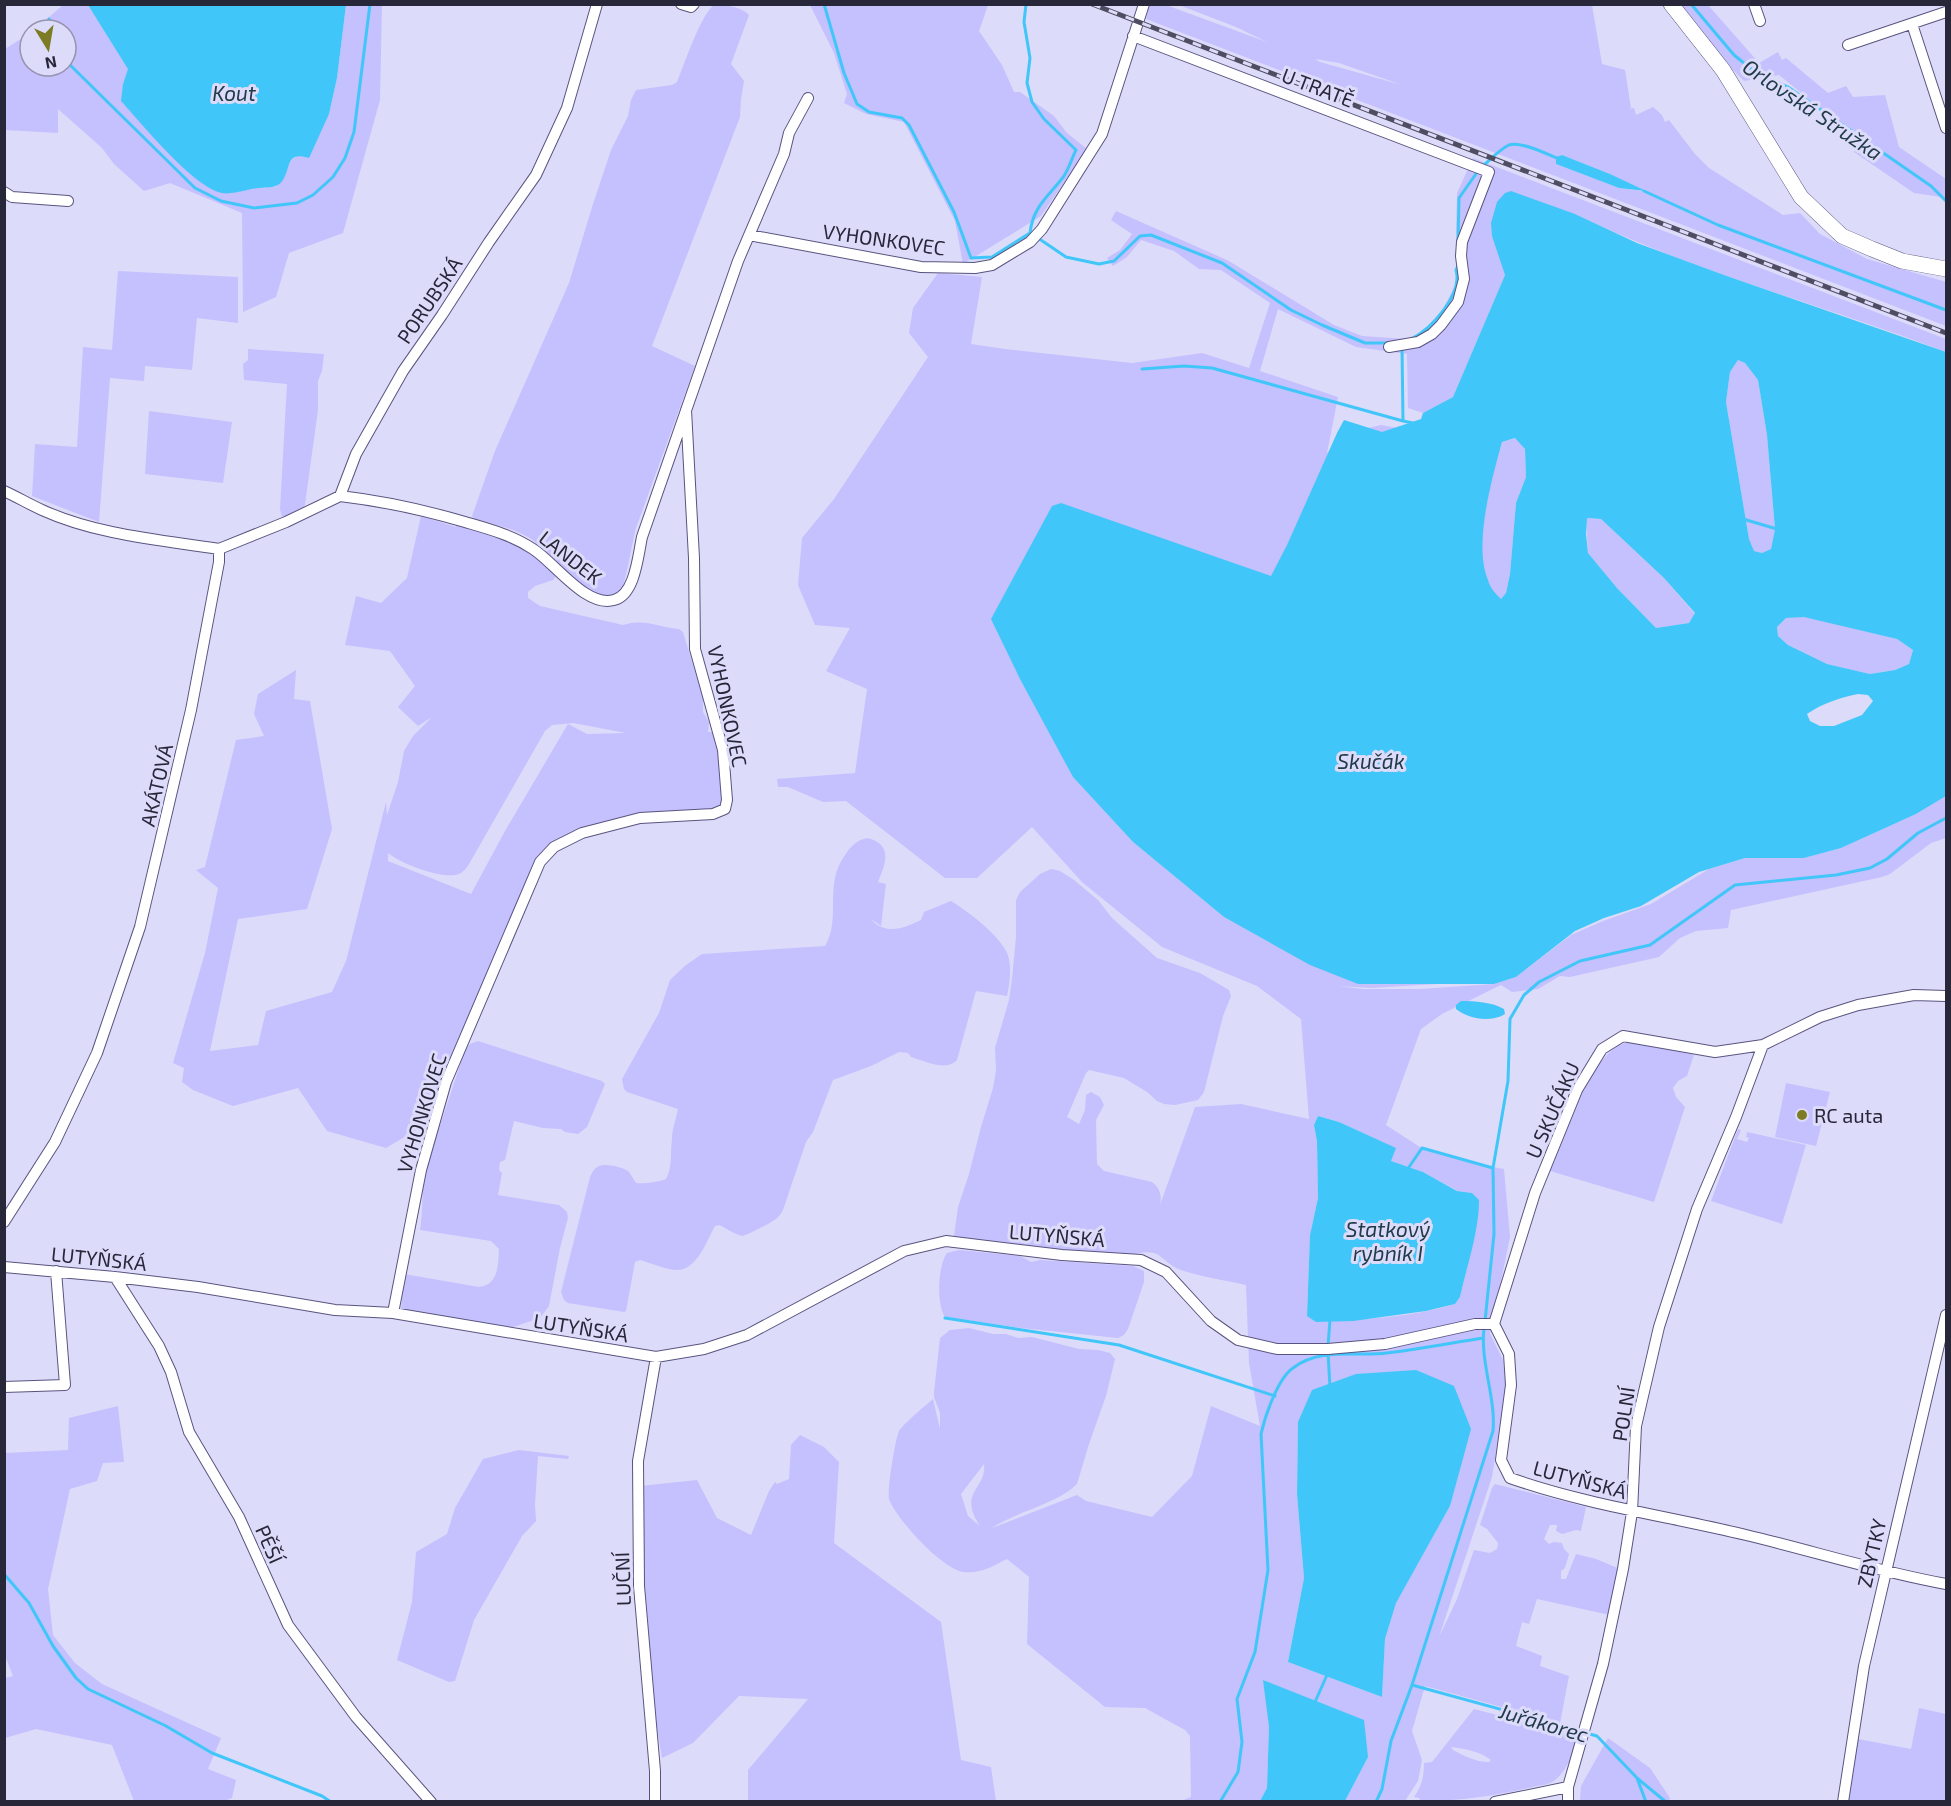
<svg xmlns="http://www.w3.org/2000/svg" width="1951" height="1806" viewBox="0 0 1951 1806" font-family="'Exo 2',sans-serif">
<rect width="100%" height="100%" fill="#dddbfa"/>
<path fill="#c5c0fe" fill-rule="evenodd" d="M63 5H88L129 69 123 84 260 188 276 187C288 176 285 160 300 155L329 114 337 78 346 5H382L380 100 343 233 289 253 276 297 243 312 242 213 170 183 144 191 114 164 102 148 58 109V133L5 130V49L30 33V66H66V30H34Z
M714 5C726 5 742 7 749 15L731 64 744 81 741 99 740 117 652 346 695 366 636 528C633 538 625 587 621 590 592 615 550 549 528 537 512 528 493 524 475 519L472 516 495 451 569 283 593 204 611 150 628 116 631 100 636 90 672 85 677 82C684 65 701 14 714 5Z
M810 5H988L979 31 1002 65 1014 92H1020L1054 116 1067 133 1087 149 1041 216 963 264 955 221 904 122 866 114 844 103 847 94 834 53Z
M1149 5H1166L1267 42 1236 27 1179 5H1592L1602 64 1625 70 1631 108 1628 109 1634 108 1636 115 1653 107 1662 115 1665 122 1669 120 1695 154 1709 168 1783 215 1800 213 1820 234 1867 259 1946 282V326L1146 19ZM1315 59 1339 63 1402 85 1320 62ZM1562 155 1610 174 1643 191 1619 188 1556 164V157Z
M1679 5H1708L1759 63 1778 52 1782 60 1786 58 1828 93 1846 86 1853 97 1885 95 1899 147 1946 179V203L1941 197 1914 193 1854 152 1857 138 1779 75 1744 81 1725 62Z
M1473 158 1946 339V352C1823 305 1694 272 1575 214L1502 264 1505 275 1453 397 1423 413 1408 408 1407 354 1356 347 1278 309 1260 371 1338 397 1327 453 1360 430 1381 425 1483 444 1500 450 1502 442 1516 438 1525 449 1526 477 1516 503 1510 574 1506 593 1501 599 1496 594 1503 980 1371 988 1338 986 1363 989H1420L1494 984 1516 977 1571 935 1603 921 1651 904 1709 869 1745 858H1804L1841 848 1916 814 1946 796V838L1931 843 1890 874 1882 877 1731 910 1728 928 1696 931 1680 938 1659 957 1570 977 1560 976 1538 989 1512 992 1501 985 1442 1014 1421 1029 1386 1125 1420 1147 1482 1165 1504 1169 1510 1237 1490 1334 1503 1360 1506 1389 1492 1477 1439 1637 1457 1599 1474 1550 1490 1553 1497 1549 1498 1543 1487 1529 1480 1525 1492 1488 1495 1484 1586 1507 1581 1531 1576 1530 1562 1534 1556 1531 1557 1525H1550L1544 1539 1549 1544 1554 1542 1562 1543 1564 1549 1569 1554 1565 1568 1561 1571V1579H1566L1576 1554 1596 1559 1620 1569 1610 1615 1537 1599 1529 1624 1522 1622 1516 1646 1542 1656 1540 1666 1569 1676 1560 1723 1425 1686 1412 1731 1422 1760 1418 1781 1405 1801H1345L1368 1757 1264 1680 1269 1727 1267 1788 1260 1801H1181L1191 1797 1190 1736 1185 1730 1145 1708 1105 1707 1027 1644 1029 1577 1007 1559C993 1566 981 1574 964 1572 943 1570 896 1519 889 1499 887 1491 895 1439 899 1431 903 1424 925 1406 933 1399L940 1429V1413L934 1397V1392L940 1338 950 1330 969 1328 993 1334H1006L1018 1338 1032 1337 1079 1349 1098 1350 1110 1353 1115 1359 1106 1396 1089 1444 1077 1484C1057 1504 1015 1512 992 1528L1077 1495 1086 1501 1152 1517 1192 1476 1211 1406 1260 1426 1249 1363 1246 1285C1225 1280 1201 1277 1181 1270 1160 1262 1163 1247 1135 1254L1071 1251 959 1239 954 1236 958 1207 969 1174 981 1127 993 1088 996 1071 995 1048 1009 1000 1012 979 1016 937V900L1020 892 1040 874 1051 869 1060 871 1074 880 1098 900 1112 918 1157 958 1200 973 1229 990 1231 996 1223 1016 1204 1092 1198 1100 1175 1105 1164 1104 1157 1101 1147 1092 1124 1078 1089 1070 1086 1073 1067 1117 1079 1124 1085 1110 1086 1095 1091 1092 1100 1097 1104 1105 1096 1120 1097 1164 1104 1171 1152 1182C1160 1188 1162 1195 1160 1205L1195 1107 1241 1104 1309 1119 1301 1019 1257 986 1162 947 1082 882 1032 827 977 878H945L846 801 823 802 788 787H778L777 779 855 773 867 689 826 671 850 628 815 625 798 585 802 538 834 499 928 357 909 333 913 308 938 273 982 277 971 344 1005 349 1132 363 1202 353 1249 368 1270 303 1221 270 1199 269 1174 251 1141 240 1127 257 1113 266 1107 258 1120 250 1132 234 1111 220 1116 211 1227 260 1334 325 1362 336 1407 339 1422 333 1443 309 1459 278 1456 233 1457 193ZM1065 760 1273 944 1224 917 1133 842 1073 777ZM1318 1116 1339 1122 1395 1148 1391 1161 1423 1172 1458 1191 1472 1193 1476 1230 1460 1297 1455 1304C1414 1317 1359 1320 1316 1322L1307 1315 1310 1235 1318 1198 1317 1141 1314 1125ZM1298 1422 1450 1506 1396 1602 1385 1639 1382 1697 1288 1662 1304 1578 1297 1494ZM984 1464C987 1489 957 1492 980 1526L968 1516 961 1494Z
M118 271 238 277V323L197 318 192 370 145 366 144 381 110 378 99 522 32 496 35 444 77 447 83 347 112 350Z
M248 349 324 354 322 371 318 381V410L305 504 304 508 282 517 280 509 287 384 244 380 243 364 248 360Z
M1738 360 1745 363 1758 380 1767 435 1775 529 1771 549 1762 553 1754 551 1749 539 1726 402 1730 372Z
M149 411 232 422 223 483 145 474Z
M421 516 456 527V525H464L524 546 557 575 553 580 535 586 528 592V598L540 606 623 625C643 618 659 627 679 629L683 632 703 698V712L709 722 708 732H714L721 764 722 806 719 810 580 831 546 847 428 1123 386 1148 327 1131 298 1088 233 1106 193 1090 182 1082 184 1068 173 1063 205 953 218 888 196 870 205 867 236 740 264 736 254 714 258 694 296 670 294 699 310 701 332 829 307 909 238 919 210 1051 258 1045 266 1011 332 992 346 961 386 802 387 815 398 782 404 751 413 736 432 717 418 726 398 707 415 686 390 651 345 645 356 596 381 603 407 578ZM573 723 626 733 587 734 568 724 505 831 471 894 388 861V853C399 863 447 882 461 873 467 869 470 862 473 857L545 731 552 725Z
M1586 518 1601 519 1664 578 1695 614 1689 623 1656 628 1617 588 1588 553Z
M1804 616 1897 639 1913 650 1909 664 1895 670 1870 674 1827 664 1788 645 1778 636 1777 627 1786 618Z
M867 838C893 844 886 863 878 882L886 884 881 926 871 919C885 936 905 928 921 920L924 912 951 901C970 913 993 930 1005 949 1013 962 1010 982 1007 996L976 991 957 1060C946 1072 925 1061 911 1057L908 1053 899 1052 871 1066 833 1080 813 1132 806 1142 783 1210C781 1214 780 1215 777 1218 773 1222 746 1236 742 1236 734 1234 726 1228 719 1225L715 1226C707 1240 697 1271 676 1270 664 1269 651 1263 640 1260L635 1262 626 1311 624 1312 568 1303 564 1300 561 1292 590 1177C592 1173 594 1168 599 1166 606 1163 622 1167 628 1171 631 1174 633 1179 636 1183 645 1184 658 1182 666 1179 673 1166 670 1153 672 1139 672 1129 676 1119 678 1109L627 1092 624 1089 622 1079 659 1013 670 980 686 965 702 954 825 946C842 919 823 885 845 855 851 846 857 840 867 838Z
M478 1041 602 1081 605 1084 587 1127 578 1134 565 1132 561 1129 543 1128 514 1121 505 1160 500 1162 499 1170 502 1173 498 1195 559 1205 567 1212 568 1218 560 1248 549 1306 540 1318 510 1328 401 1310 404 1274 479 1287C499 1285 498 1264 499 1249L491 1241 420 1230C423 1211 422 1193 424 1174L465 1050 470 1044Z
M1632 1041H1640L1694 1055 1687 1076 1678 1081 1673 1088 1676 1097 1685 1107 1654 1202 1550 1171C1562 1138 1586 1068 1615 1048 1620 1044 1626 1043 1632 1041Z
M1786 1083 1830 1092 1816 1146 1775 1137Z
M1738 1129 1741 1130 1737 1139 1747 1142 1749 1138 1746 1137 1747 1132 1806 1145 1782 1224 1711 1201Z
M959 1250 1020 1256 1031 1262 1040 1260 1133 1266 1144 1271V1282L1128 1329 1124 1335 1118 1338 1021 1328 945 1317C936 1304 938 1265 947 1253Z
M118 1406 124 1462 103 1463 97 1481 70 1489 48 1589 53 1635 75 1663 102 1684 221 1738 208 1769 236 1780 232 1798 224 1801H134L112 1745 36 1729 5 1738V1678L13 1676 4 1653 5 1453 68 1450 69 1418Z
M800 1435 824 1447 839 1462 834 1543 941 1622 961 1760 991 1767 996 1801H748V1770L808 1699 739 1696 693 1743 662 1758 654 1709 653 1680 642 1595 640 1486 697 1480 717 1518 751 1535 769 1491 775 1482 777 1484 789 1479 791 1445Z
M519 1450 569 1456 568 1459 538 1456 535 1505 536 1521 522 1536 474 1620 455 1681 449 1682 397 1660 412 1602 416 1552 447 1534 455 1508 483 1459Z
M1919 1708 1946 1714V1801L1848 1802 1858 1739 1911 1749Z
M1474 1709 1578 1736C1575 1750 1567 1771 1555 1780 1549 1785 1540 1785 1533 1787 1495 1796 1456 1802 1418 1801L1420 1799 1419 1798 1414 1797C1422 1786 1424 1776 1424 1763L1432 1762ZM1451 1747C1465 1749 1480 1751 1491 1760L1489 1762C1475 1762 1465 1756 1453 1750Z
M1608 1738 1650 1768 1670 1798 1669 1801H1580L1581 1786Z"/>
<path fill="#41c6f9" fill-rule="evenodd" d="M88 5H346L337 78 329 114 309 158C286 151 291 167 283 180 277 189 268 187 259 188 248 189 233 195 222 193 193 187 143 125 121 101L123 84 128 69Z
M1562 155 1610 174 1646 191 1619 188 1556 164V157Z
M1511 191 1575 214 1637 243 1724 275 1946 352V796L1916 814 1841 848 1804 858H1745L1699 872 1641 906 1604 918 1575 931 1516 977 1494 984H1358L1310 965 1224 917 1133 842 1073 777 1020 679 991 619 1052 506 1061 503 1271 576 1287 545 1337 433 1344 420 1382 432 1421 419 1423 413 1453 397 1505 275 1492 236 1491 223 1497 202 1505 193ZM1738 360 1745 363 1758 380 1767 435 1775 529 1771 549 1762 553 1754 551 1749 539 1726 402 1730 372ZM1515 438 1525 449 1526 477 1516 503 1510 574 1506 593 1501 599C1496 594 1490 588 1488 580 1473 545 1492 478 1502 442ZM1587 518 1601 519 1664 578 1695 613 1689 623 1656 628 1617 588 1588 553 1586 534ZM1804 617 1897 639 1913 650 1909 664 1895 670 1870 674 1827 664 1788 645 1778 636 1777 627 1786 618ZM1858 694 1868 695 1873 701 1862 715 1834 726H1820L1810 721 1807 714C1823 703 1839 698 1858 694Z
M1461 1001C1475 1001 1492 1002 1504 1009L1505 1014C1491 1023 1468 1019 1456 1009V1005Z
M1318 1116 1339 1122 1396 1148 1391 1161 1423 1172 1457 1191 1472 1193 1479 1200C1479 1232 1467 1265 1460 1297L1455 1304 1426 1311 1353 1321 1316 1322 1307 1316 1310 1235 1318 1198 1317 1141 1314 1125Z
M1416 1370 1454 1386 1471 1429 1450 1506 1396 1603 1385 1639 1382 1697 1288 1662 1304 1578 1297 1494 1298 1422 1312 1390 1356 1374Z
M1263 1680 1364 1720 1368 1757 1345 1801H1260L1267 1788 1269 1727Z"/>
<g fill="none" stroke-linecap="round" stroke-linejoin="round">
<path stroke="#41c6f9" stroke-width="3" d="M824 4 844 73 857 104 869 112 902 118 909 125 954 212 971 258 992 257 1030 233
M1026 4 1024 22 1030 58 1027 83 1032 102 1044 119 1076 150C1072 158 1069 168 1064 176 1049 196 1033 206 1030 233L1033 235
M1691 4 1734 55 1755 72 1788 87 1931 186 1946 201
M49 19 53 30
M66 61 195 188 221 201 254 208 297 203 313 195 333 177 345 158 354 132 370 4
M1483 166C1490 160 1500 149 1509 145 1521 141 1547 154 1559 159
M1644 191 1718 225 1946 310
M1038 238 1066 257 1099 264 1114 261 1140 236 1151 235 1222 263 1291 310 1322 325 1365 343H1388
M1458 242 1459 198 1478 171
M1411 339C1432 329 1463 294 1456 270L1459 263
M1402 347 1403 421 1413 423
M1142 369 1184 366 1212 368 1403 421
M1743 519 1777 529
M1407 1170 1422 1148 1493 1168
M945 1318 1119 1345 1275 1396
M1485 1321 1494 1234 1493 1168 1508 1081 1510 1019 1524 995 1539 982 1580 961 1650 945 1735 885 1836 875 1870 868 1887 859 1918 833 1946 818
M1328 1346 1330 1320
M1328 1352 1330 1388
M4 1574 29 1603 53 1646 76 1678 88 1689 166 1726 212 1753 322 1796 331 1802
M1412 1685 1580 1731
M1315 1702 1327 1675
M1586 1733 1597 1736 1637 1778 1646 1802
M1637 1778 1666 1802
M1220 1802 1238 1772 1242 1742 1237 1699 1255 1652 1268 1570 1261 1434C1265 1416 1278 1378 1293 1368 1320 1347 1356 1357 1387 1353 1419 1349 1451 1343 1483 1338
M1376 1802 1382 1789 1391 1741 1412 1685 1493 1431C1496 1397 1480 1363 1484 1328"/>
<defs>
<path id="minor" d="M681 4 691 7 694 4
M1754 4 1760 21
M1912 24 1946 128
M1133 36 1489 172 1462 242 1461 256 1464 279 1458 302 1441 325 1432 334 1418 342 1389 347
M1848 45 1946 12
M4 192 12 197 68 201
M749 235 921 267 975 268 992 265 1030 242 1042 229 1102 134 1144 4
M4 491C17 497 29 504 42 510 97 535 161 540 219 549
M340 496C383 501 424 510 465 522 489 529 512 535 533 549 555 563 586 608 614 600 635 595 638 556 642 537L738 261 784 154 789 133 808 98
M219 549 286 522 340 496 356 454 403 371 442 315 489 242 536 175 567 108 597 4
M4 1222 55 1142 97 1053 140 927 191 710 219 562V549
M4 1267 115 1277 198 1287 335 1310 393 1313 656 1357 704 1349 747 1335 904 1251 946 1241 1062 1255 1141 1260 1166 1272 1211 1321 1238 1340 1277 1349H1328L1385 1344 1475 1324H1494
M115 1277 159 1346 171 1372 189 1432 239 1517 288 1625 356 1717 431 1802
M393 1313 421 1170 446 1082 540 862 554 847 582 833 640 818 713 814 725 809 727 800 723 750 695 649 694 558 686 410
M1494 1324 1535 1193 1577 1090 1602 1049 1623 1036 1715 1052 1763 1045 1820 1017 1858 1005 1914 995 1946 996
M1494 1324 1509 1354 1511 1385 1501 1460 1510 1478C1587 1505 1667 1516 1746 1535 1813 1551 1879 1572 1946 1584
M4 1387 65 1385 56 1271
M655 1802V1771L639 1586 638 1461 656 1357
M1495 1802 1568 1787
M1568 1802V1787L1603 1664 1623 1569 1632 1512 1636 1426 1659 1327 1697 1209 1736 1117 1763 1045
M1843 1802 1864 1666 1946 1315"/>
<path id="secondary" d="M1671 4 1723 70 1801 197 1842 236 1872 249 1902 261 1946 269"/>
</defs>
<use href="#minor" stroke="#59547f" stroke-width="12"/>
<use href="#secondary" stroke="#59547f" stroke-width="16"/>
<use href="#minor" stroke="#fff" stroke-width="10"/>
<use href="#secondary" stroke="#fff" stroke-width="15"/>
<defs>
<path id="rail" d="M1092 4 1946 333"/>
</defs>
<use href="#rail" stroke="#4f4d62" stroke-width="5"/>
<use href="#rail" stroke="#dddbfa" stroke-width="3" stroke-dasharray="9" stroke-linecap="butt"/>
</g>
<circle fill="#7d7c24" stroke="#dddbfa" stroke-width="2" cx="1802" cy="1115" r="6"/>
<g text-anchor="middle" dominant-baseline="central" stroke-width="6" stroke-linejoin="round" paint-order="stroke">
<g font-size="20" fill="#282639" stroke="#dddbfa">
<text transform="translate(1318 87) rotate(21)">U TRATĚ</text>
<text transform="translate(884 239) rotate(8)">VYHONKOVEC</text>
<text transform="translate(429 300) rotate(-56)">PORUBSKÁ</text>
<text transform="translate(571 557) rotate(38)">LANDEK</text>
<text transform="translate(728 706) rotate(78)">VYHONKOVEC</text>
<text transform="translate(156 785) rotate(-77)">AKÁTOVÁ</text>
<text transform="translate(1552 1110) rotate(-66)">U SKUČÁKU</text>
<text transform="translate(421 1113) rotate(-73)">VYHONKOVEC</text>
<text transform="translate(1057 1235) rotate(5)">LUTYŇSKÁ</text>
<text transform="translate(99 1258) rotate(6)">LUTYŇSKÁ</text>
<text transform="translate(581 1327) rotate(9)">LUTYŇSKÁ</text>
<text transform="translate(1623 1414) rotate(-81)">POLNÍ</text>
<text transform="translate(1580 1479) rotate(15)">LUTYŇSKÁ</text>
<text transform="translate(270 1544) rotate(66)">PĚŠÍ</text>
<text transform="translate(1871 1553) rotate(-77)">ZBYTKY</text>
<text transform="translate(622 1579) rotate(-92)">LUČNÍ</text>
</g>
<g font-size="20" fill="#282639" stroke="#dddbfa" text-anchor="start">
<text x="1814" y="1115">RC auta</text>
</g>
<g font-size="21" font-style="italic" fill="#213c48" stroke="#dddbfa">
<text x="234" y="92">Kout</text>
<text transform="translate(1813 109) rotate(34)">Orlovská Stružka</text>
<text x="1371" y="760">Skučák</text>
<text x="1388" y="1228">Statkový<tspan x="1388" dy="24">rybník I</tspan></text>
<text transform="translate(1544 1722) rotate(16)">Juřákorec</text>
</g>
</g>
<rect width="1951" height="1806" fill="none" stroke="#282639" stroke-width="12"/>
<g transform="translate(48 48) rotate(169)"><circle r="28" fill="#dddbfa" stroke="#9593ad" stroke-width="1.5"/>
<path d="M0-4.5L10 22L0 15L-10 22Z" fill="#7d7c24"/>
<text y="-9" font-size="16" font-weight="bold" text-anchor="middle" fill="#282639">N</text>
</g>
</svg>
